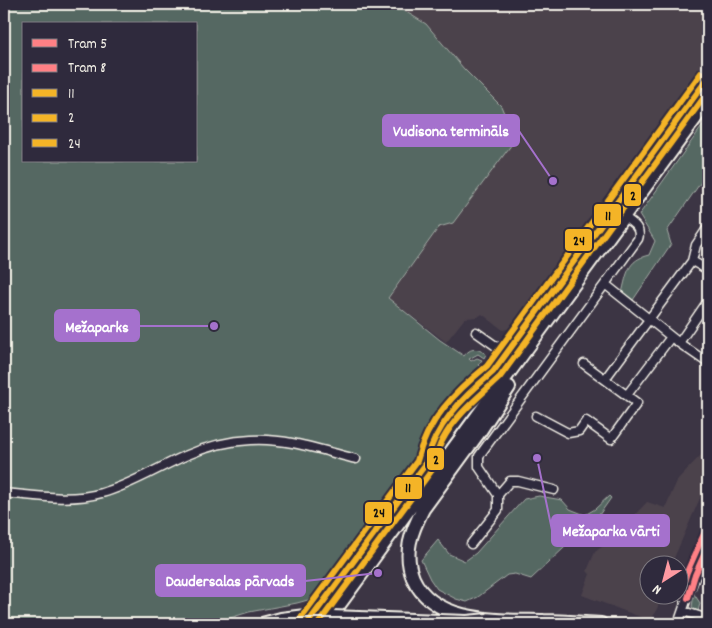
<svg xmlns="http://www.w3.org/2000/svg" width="712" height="628" viewBox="0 0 712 628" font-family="Dekko,sans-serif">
<rect width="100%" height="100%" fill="#3c3544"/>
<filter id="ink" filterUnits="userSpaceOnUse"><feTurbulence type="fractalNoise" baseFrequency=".02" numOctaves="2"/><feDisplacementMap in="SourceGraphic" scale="10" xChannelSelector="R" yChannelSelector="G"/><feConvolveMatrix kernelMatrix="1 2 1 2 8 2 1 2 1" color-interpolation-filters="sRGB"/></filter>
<g filter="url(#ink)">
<path fill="#4c424c" d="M393 4H708V63L515 327 503 330 482 314 478 317 465 318 446 342 388 298 439 227 453 222 501 106 464 69 426 24Z
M702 454 706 457 708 455V493L703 491 671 565 650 566V596H663L651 621 582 595 590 574 587 571 595 552 612 539 647 502 665 508 678 479Z"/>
<path fill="#546862" stroke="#a4aca5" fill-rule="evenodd" d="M4 4H393L426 24 464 69 501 106 515 140 453 223 439 227 388 298 440 340 464 356C471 347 477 348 486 354L484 358 478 354 469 359 471 361 477 358 482 360 478 365 485 371 454 404 432 433 414 464 315 598 297 603 249 612 211 624H4ZM24 24H196V161H24Z
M708 118V172L667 231 671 244 633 300 622 293C627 274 627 260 649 255L655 241 639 215Z
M539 496 562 500 570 509 585 515 595 509 609 496 611 498 599 515 531 579 515 574 507 575 478 597 467 602 456 599 437 589 430 579 421 560 438 540 449 554 465 561 476 553 524 499Z
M694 594 700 603 698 612 692 607Z"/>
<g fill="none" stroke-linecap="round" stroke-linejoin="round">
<defs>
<path id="street" d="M692 261 708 270
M605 284 679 343 708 363
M476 332 507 354
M679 343 705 305 708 307
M605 379 692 261 696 245 708 227
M627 395 671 337
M536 416 568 433 579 431 586 421 611 439 637 403 584 364
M554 490 518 481H510L498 495 479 467V456L638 239C642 228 632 223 624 217
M4 493C36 496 70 502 102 493 131 485 157 468 185 456 205 447 229 441 251 440 287 438 321 450 356 459
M471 544 498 510V495
M683 611 708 619
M678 624 688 595 708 546"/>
<path id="primary" d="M509 387 480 431 423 509C411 532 403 553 413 578 434 625 502 620 544 621 563 621 582 623 601 624
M307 624 708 78
M325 624 708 101"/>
</defs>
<use href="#street" stroke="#f4f1e8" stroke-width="11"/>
<use href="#primary" stroke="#f4f1e8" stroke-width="16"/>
<use href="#street" stroke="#2f2a3d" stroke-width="8"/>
<use href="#primary" stroke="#2f2a3d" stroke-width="12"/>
<defs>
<path id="primary-bridge" d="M262 624 281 619 305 616 467 622 488 620"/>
</defs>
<use href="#primary-bridge" stroke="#f4f1e8" stroke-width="16" stroke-linecap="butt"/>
<use href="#primary-bridge" stroke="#2f2a3d" stroke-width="12"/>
<defs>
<path id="bus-1" d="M307 624 425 465C435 425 462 398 493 372L708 78"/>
<path id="bus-2" d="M318 624 432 470C436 461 437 450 442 441 456 414 479 397 500 377L708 92"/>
<path id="bus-3" d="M300 619 417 461C427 420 455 392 487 366L701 73"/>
</defs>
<use href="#bus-1" stroke="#2f2a3d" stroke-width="10"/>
<use href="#bus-2" stroke="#2f2a3d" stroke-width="10"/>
<use href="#bus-3" stroke="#2f2a3d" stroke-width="10"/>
<use href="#bus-1" stroke="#f4b427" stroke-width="6"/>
<use href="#bus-2" stroke="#f4b427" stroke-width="6"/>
<use href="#bus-3" stroke="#f4b427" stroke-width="6"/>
<defs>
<path id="tram-1" d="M680 595 687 572 708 525"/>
<path id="tram-2" d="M688 598 695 575 708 546"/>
</defs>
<use href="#tram-1" stroke="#2f2a3d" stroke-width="10"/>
<use href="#tram-2" stroke="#2f2a3d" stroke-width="10"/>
<use href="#tram-1" stroke="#ff8085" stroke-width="6"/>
<use href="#tram-2" stroke="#ff8085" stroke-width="6"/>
</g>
</g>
<path fill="none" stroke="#a571cd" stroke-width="2" d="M553 181L519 131M214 326L139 326M537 458L552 530M378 573L305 581"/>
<g fill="#a571cd" stroke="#2f2a3d" stroke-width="2">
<circle cx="553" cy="181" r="5"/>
<circle cx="214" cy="326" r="5"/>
<circle cx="537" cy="458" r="5"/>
<circle cx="378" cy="573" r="5"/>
</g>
<g fill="#a571cd" stroke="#a571cd" stroke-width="2">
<rect x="383" y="115" width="136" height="31" rx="5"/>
<rect x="55" y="310" width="84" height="31" rx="5"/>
<rect x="552" y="515" width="117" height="31" rx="5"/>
<rect x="156" y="565" width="149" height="31" rx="5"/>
</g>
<g font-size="16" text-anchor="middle" font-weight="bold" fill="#fff">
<text x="451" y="136">Vudisona termināls</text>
<text x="97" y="332">Mežaparks</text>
<text x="611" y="536">Mežaparka vārti</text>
<text x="230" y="586">Daudersalas pārvads</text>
</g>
<g stroke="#2f2a3d" stroke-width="2">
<rect x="623" y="183" width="19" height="24" rx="5" fill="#f4b427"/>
<rect x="593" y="203" width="29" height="24" rx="5" fill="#f4b427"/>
<rect x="564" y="228" width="29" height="24" rx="5" fill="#f4b427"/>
<rect x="426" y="447" width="19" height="24" rx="5" fill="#f4b427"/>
<rect x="394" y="476" width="29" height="24" rx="5" fill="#f4b427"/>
<rect x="364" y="501" width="29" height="24" rx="5" fill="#f4b427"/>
</g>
<g font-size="14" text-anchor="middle" font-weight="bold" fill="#111">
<text x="633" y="200">2</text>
<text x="608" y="220">11</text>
<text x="579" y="245">24</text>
<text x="436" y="464">2</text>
<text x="408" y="492">11</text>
<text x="379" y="517">24</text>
</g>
<rect width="712" height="628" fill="none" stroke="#2f2a3d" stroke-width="20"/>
<rect x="10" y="10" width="692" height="608" fill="none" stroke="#f4f1e8" stroke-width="2" filter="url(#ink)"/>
<rect x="22" y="22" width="175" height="140" fill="#2f2a3d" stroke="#7e7a81"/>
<rect x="32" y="39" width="25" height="8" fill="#ff8085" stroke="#7e7a81"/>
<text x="68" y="48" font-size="15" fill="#f4f1e8">Tram 5</text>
<rect x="32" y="64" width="25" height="8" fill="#ff8085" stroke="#7e7a81"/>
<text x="68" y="72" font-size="15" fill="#f4f1e8">Tram 8</text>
<rect x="32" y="89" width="25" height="8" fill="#f4b427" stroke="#7e7a81"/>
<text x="68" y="98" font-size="15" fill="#f4f1e8">11</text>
<rect x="32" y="114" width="25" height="8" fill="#f4b427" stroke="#7e7a81"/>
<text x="68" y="122" font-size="15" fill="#f4f1e8">2</text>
<rect x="32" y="139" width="25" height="8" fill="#f4b427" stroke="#7e7a81"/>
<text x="68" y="148" font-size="15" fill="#f4f1e8">24</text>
<g transform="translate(664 580) rotate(216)"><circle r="24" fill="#2f2a3d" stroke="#7e7a81"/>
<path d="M0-4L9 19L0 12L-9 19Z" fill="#ff9aa2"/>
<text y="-8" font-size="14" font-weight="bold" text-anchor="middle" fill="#f4f1e8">N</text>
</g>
</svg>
